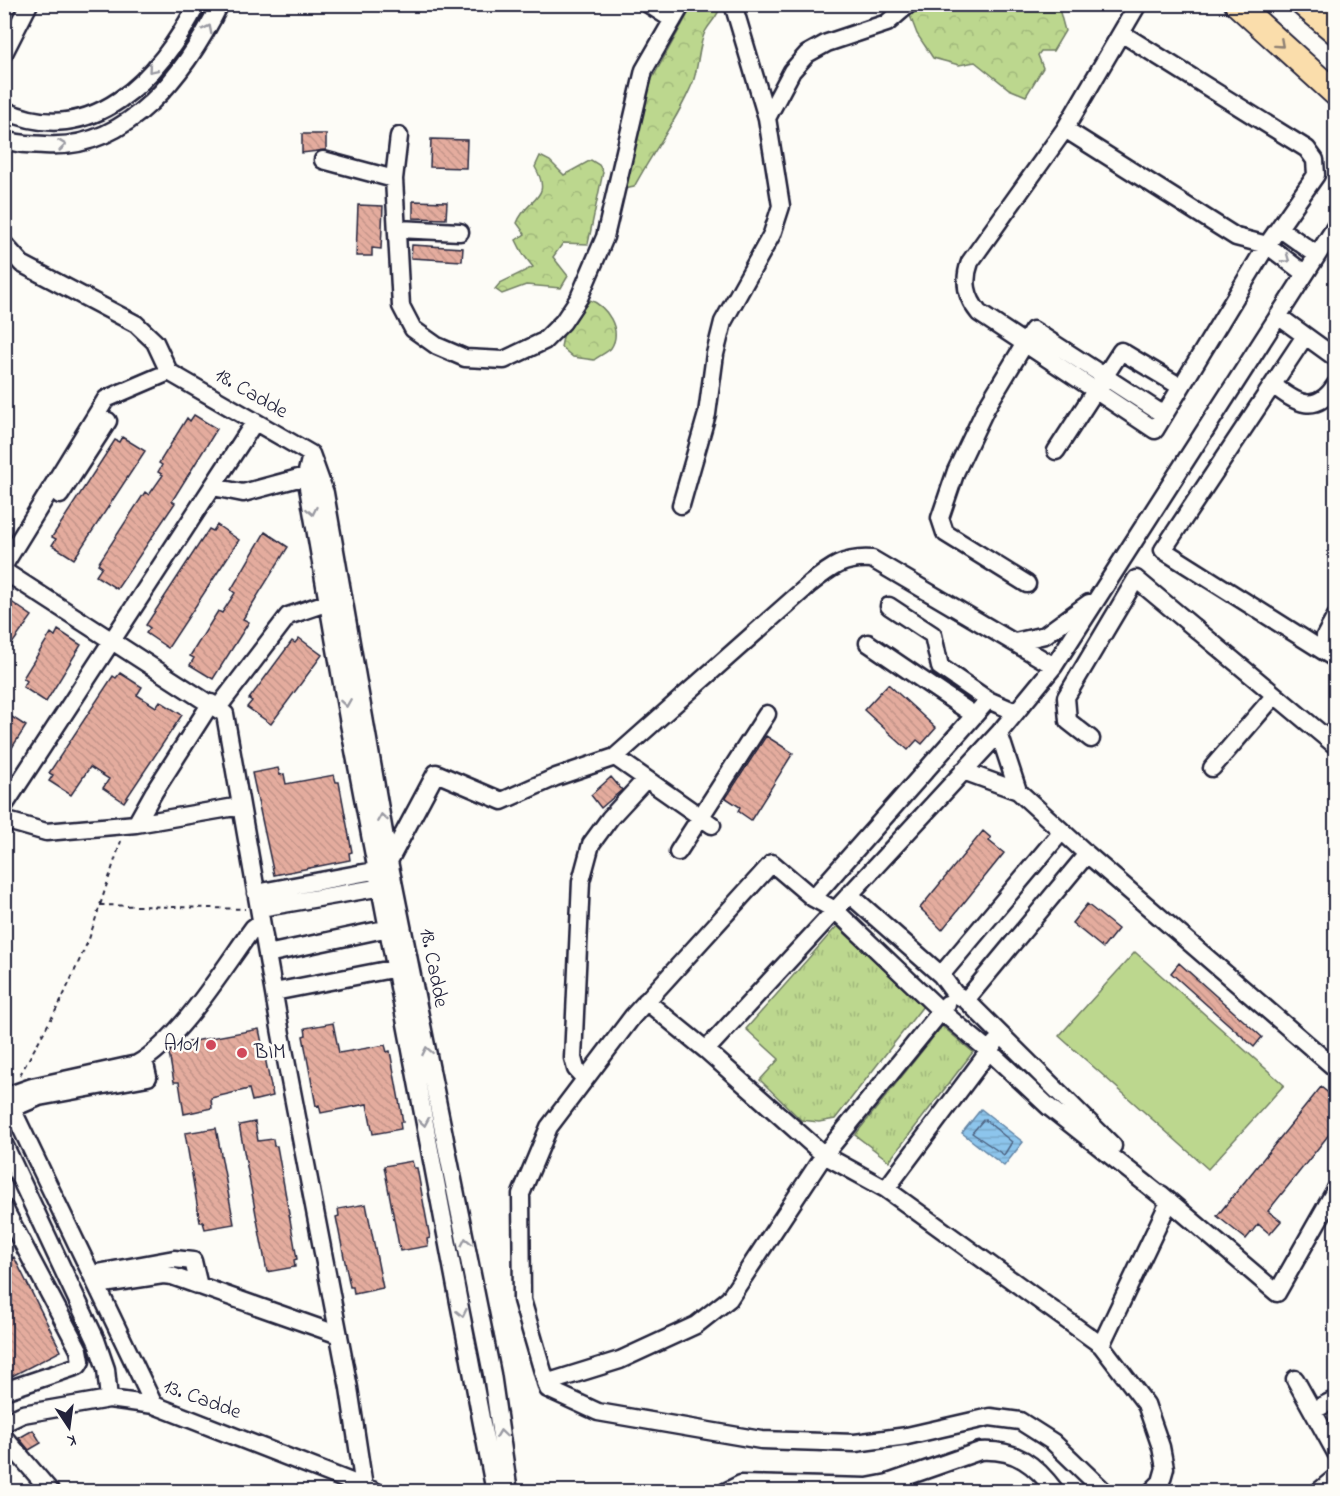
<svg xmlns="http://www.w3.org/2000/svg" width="1340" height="1496" viewBox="0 0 1340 1496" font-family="'Indie Flower',sans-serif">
<defs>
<pattern id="grass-tufts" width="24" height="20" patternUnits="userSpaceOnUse" patternTransform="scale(1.5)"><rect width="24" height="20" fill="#bcd78e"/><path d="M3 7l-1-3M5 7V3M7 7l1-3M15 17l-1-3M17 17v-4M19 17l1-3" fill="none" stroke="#a1b87b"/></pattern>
<pattern id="forest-crowns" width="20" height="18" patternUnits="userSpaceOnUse" patternTransform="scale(1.5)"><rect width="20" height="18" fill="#bcd78e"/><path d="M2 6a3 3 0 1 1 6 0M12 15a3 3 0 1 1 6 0" fill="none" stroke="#a1b87b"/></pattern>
<pattern id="water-rules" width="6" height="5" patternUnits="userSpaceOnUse" patternTransform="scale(1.5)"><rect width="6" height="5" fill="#8dc5ec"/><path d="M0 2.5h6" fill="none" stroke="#79a9cb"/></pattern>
<pattern id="building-back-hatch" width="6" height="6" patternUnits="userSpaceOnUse" patternTransform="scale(1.5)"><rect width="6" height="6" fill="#e4ac9e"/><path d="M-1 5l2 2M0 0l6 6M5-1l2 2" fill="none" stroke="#c39489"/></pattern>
</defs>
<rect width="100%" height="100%" fill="#fdfcf7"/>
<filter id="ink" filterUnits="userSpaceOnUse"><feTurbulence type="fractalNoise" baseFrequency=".0167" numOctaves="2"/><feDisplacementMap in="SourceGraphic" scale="12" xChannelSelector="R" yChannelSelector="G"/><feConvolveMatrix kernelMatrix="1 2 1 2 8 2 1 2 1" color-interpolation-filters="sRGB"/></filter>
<g filter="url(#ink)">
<path fill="url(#grass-tufts)" stroke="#6f7c64" stroke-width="1.5" d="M837 926 923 1006 835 1119 819 1122 801 1120 760 1080 779 1059 746 1029Z
M942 1026 973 1052 889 1161 855 1135Z"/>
<path fill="url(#forest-crowns)" stroke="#6f7c64" stroke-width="1.5" d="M693 5H721C718 17 711 21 705 32 698 47 699 66 693 82 678 119 653 151 634 187L624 189V180L652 79Z
M918 5H1058L1065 31 1053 51H1041L1038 55 1043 68 1026 96 1009 89 975 62 959 65 933 58 917 34 909 13Z
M540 156 550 161 564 175 591 160 599 165 603 172 588 244 563 243 553 257 568 276 561 288 526 285 502 294 495 289 500 283 533 267 523 254 516 240 525 234 517 223C527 197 554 200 535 167Z
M590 300C606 305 623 330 611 348 608 352 599 356 594 360L573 357 561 347 564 332Z"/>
<path fill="#bcd78e" stroke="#6f7c64" stroke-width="1.5" d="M1135 952 1284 1085 1208 1169 1059 1036Z"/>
<path fill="url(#water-rules)" stroke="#6284a5" stroke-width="1.5" d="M981 1109 1023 1142 1004 1166 962 1133Z"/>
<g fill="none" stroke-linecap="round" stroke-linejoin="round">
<path stroke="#4d6382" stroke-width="1.5" d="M984 1119 1012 1142 1004 1155 972 1133Z"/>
</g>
<path fill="url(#building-back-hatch)" stroke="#22223b" stroke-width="1.5" d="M302 134H326V150L302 153Z
M431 139 467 140 466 168 430 167Z
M413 201 447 202 446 219 413 218Z
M358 205 383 206 381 249 372 248V256H356Z
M412 245 463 248 462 261 411 258Z
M194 415 217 429 172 501 175 503 117 589 96 576 102 567 98 564 145 492 149 495 163 475 158 472 162 465 159 463 187 418 190 421Z
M122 437 145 451 74 559 52 545 56 539 52 537 115 440 119 442Z
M217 525 239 540 168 648 146 633 150 628 146 625 209 529 213 531Z
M265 532 288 547 243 619 249 622 213 679 190 665 194 658 190 656 218 611 222 613 235 593 231 590Z
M4 597 32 616 4 655Z
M58 630 81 645 46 702 23 687 27 681 23 678 51 633 55 636Z
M299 638 322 655 271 724 247 707 252 701 249 699 292 641 295 643Z
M120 673 142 687 137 695 156 707 160 701 182 715 124 802 103 788 109 779 90 767 71 795 49 781 53 775 49 773 113 676 116 678Z
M888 684 936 728 922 744 917 740 908 750 864 710Z
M4 712 26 726 4 760Z
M766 736 793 753 751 820 738 811 740 807 726 798Z
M278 768 280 775 284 774 286 784 334 775 336 782H339L352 852 349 853 350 860 274 875 252 773Z
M611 777 622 790 601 808 591 795Z
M983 831 991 838 989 841 1004 853 942 930 920 908Z
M1087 904 1118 929 1103 948 1072 923Z
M1179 963 1262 1037 1254 1047 1171 973Z
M333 1023 339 1053 385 1045 387 1052 390 1051 403 1122H400L401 1129 373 1134 367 1104 321 1113 319 1105 316 1106 303 1036 306 1035 305 1028Z
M259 1029 273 1096 252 1101 249 1089 211 1098 212 1108 184 1114 179 1082H174L169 1053 178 1044Z
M1321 1087 1335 1098V1127L1268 1211 1281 1221 1270 1234 1258 1224 1246 1239 1217 1216Z
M255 1122 258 1141 273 1139 274 1146H277L297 1259 294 1260 295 1267 267 1272 239 1125Z
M216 1128 234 1224 205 1229 203 1222H200L185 1133Z
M412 1161 414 1168H417L430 1238 427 1239 428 1246 400 1251 384 1166Z
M366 1204 383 1288 354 1294 353 1287H350L336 1217 339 1216 338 1209Z
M14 1257 61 1351 10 1377 4 1366V1301L9 1299 4 1290V1262Z
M33 1430 41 1443 29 1450 19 1438Z"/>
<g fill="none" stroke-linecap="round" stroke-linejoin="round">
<defs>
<path id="minor" d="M648 4 673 20
M733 4 767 118
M1335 4 1336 5
M1121 33 1307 149 1315 160 1316 175 1267 245 1155 430 979 313C966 297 963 281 970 262L1065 129 1138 4
M4 53 29 4
M4 110C91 151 161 77 197 4
M1065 129 1236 237 1267 245 1305 274
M399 136 394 179 401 306 413 329 437 346 465 358 504 360 544 341 563 322 579 298 605 237 644 70 682 4
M4 139C17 145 31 144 45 145 129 151 187 71 220 4
M323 160 394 179
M1336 226 1054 666 999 733 1018 791 1087 854 1336 1069
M1279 228 1317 255
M398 229 460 232
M4 244 22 264 136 324 155 342 169 372
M1278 316 1336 358
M1305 336 1163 550 1336 659
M169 372 311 454 325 493 389 861 492 1374 509 1492
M1273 385C1296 403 1316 416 1336 384
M1056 451 1121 351 1181 387
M311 455 306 476 349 724 495 1492
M213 487 243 493 306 476
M60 495 108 421
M681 505 707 414 715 354 723 322 772 234 781 206 767 118 792 71 807 54 827 43 887 23 909 4
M4 565 106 399 169 372
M4 571 225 714 281 1034 349 1388 364 1487
M1027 584 945 533 940 518 956 471 986 408 1033 330 1164 415
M889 606 933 635 940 667 988 700
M1325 636 1336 616
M1015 642 1045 635 1089 603
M868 643 974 715
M217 709 288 616 329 602
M1091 739 1068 721 1066 697 1136 579 1336 746
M615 757 712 825
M1212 768 1275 695
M963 771 1018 791
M4 806 254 423
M4 820 46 832 136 824 154 792 211 703
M136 824 241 806
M678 852 767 714
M389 861 436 773 502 801 556 777 615 757 810 584C831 567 844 557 872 559L1054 666
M256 893 379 870
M849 894 941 975 955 994 966 1000 1113 1146
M813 898 988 700 1016 712
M260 908 382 887
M267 954 389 928
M941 975 1062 831
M274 992 397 968
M966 1000 1087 854
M646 1001 706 1050 824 1155 886 1189 1101 1345 1146 1404 1161 1447 1165 1468 1161 1482 1151 1492
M706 1050 999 733
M585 1079 576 1069 573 1058 581 881 591 844 610 818 646 779
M4 1092 154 1405
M4 1097 32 1087 137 1064C180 1040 223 969 253 928L261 922
M4 1112 39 1097 148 1077 144 1060
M4 1144 96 1340 106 1369 109 1399
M886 1189 995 1043
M1161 1194 1277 1293 1336 1189
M4 1208 79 1350 81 1361 78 1366 4 1391
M92 1274 174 1259 193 1261 199 1286
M97 1285 163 1275 172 1276 339 1335
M1101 1345 1169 1202 1049 1107 989 1051 941 1011 835 910 813 898 772 863 633 1016 549 1127 521 1194 522 1300 548 1389 598 1412 761 1440 855 1443 907 1436 990 1417 1020 1421 1053 1442 1105 1492
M1295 1379 1336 1453
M546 1383 620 1360 696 1325 729 1299 824 1155 947 1004
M1314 1410 1336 1399
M4 1423 23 1414 109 1399 154 1405 377 1492
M4 1437 51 1492
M725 1492 741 1484 867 1487 888 1483 980 1451C1016 1449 1035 1464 1056 1492
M1318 1492 1336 1477"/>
<path id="highway" d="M1237 4 1336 94
M1303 4 1336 32"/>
</defs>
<use href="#minor" stroke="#22223b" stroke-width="21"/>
<use href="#highway" stroke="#22223b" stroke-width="28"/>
<path stroke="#22223b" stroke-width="2" stroke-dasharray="4.5 4.5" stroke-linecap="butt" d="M100 905 245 909
M20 1075 61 1001 89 939 121 841"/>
<use href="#minor" stroke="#fdfcf7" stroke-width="16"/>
<use href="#highway" stroke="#faddab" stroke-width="24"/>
</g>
<defs><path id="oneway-chevron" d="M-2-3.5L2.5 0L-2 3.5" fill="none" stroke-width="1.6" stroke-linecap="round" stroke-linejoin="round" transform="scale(1.5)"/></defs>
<g stroke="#9a9aa2">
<use href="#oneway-chevron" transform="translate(208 29) rotate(-63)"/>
<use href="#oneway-chevron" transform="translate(152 69) rotate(131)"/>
<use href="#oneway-chevron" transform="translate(62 145) rotate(-7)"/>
<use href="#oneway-chevron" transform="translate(1286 259) rotate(36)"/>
<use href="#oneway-chevron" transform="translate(312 511) rotate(79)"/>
<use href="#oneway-chevron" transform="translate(346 703) rotate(81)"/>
<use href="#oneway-chevron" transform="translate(382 818) rotate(-99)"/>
<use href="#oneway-chevron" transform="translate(427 1051) rotate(-101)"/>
<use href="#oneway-chevron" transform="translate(424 1122) rotate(80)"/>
<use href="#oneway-chevron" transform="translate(466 1242) rotate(-101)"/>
<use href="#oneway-chevron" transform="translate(462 1313) rotate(78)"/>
<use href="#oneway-chevron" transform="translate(501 1434) rotate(-98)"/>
</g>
<use stroke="#8e8073" href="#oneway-chevron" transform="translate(1280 44) rotate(42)"/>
</g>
<g fill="#d1495b" stroke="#fdfcf7" stroke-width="2">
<circle cx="211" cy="1045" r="6"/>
<circle cx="242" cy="1053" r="6"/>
</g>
<g text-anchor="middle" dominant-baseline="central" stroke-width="5" stroke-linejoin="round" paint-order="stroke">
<g font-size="21" fill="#22223b" stroke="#fdfcf7">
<text transform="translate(251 394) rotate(30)">18. Cadde</text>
<text transform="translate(433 968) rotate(79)">18. Cadde</text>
<text transform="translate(202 1400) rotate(20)">13. Cadde</text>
</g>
<g font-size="21" fill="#22223b" stroke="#fdfcf7" text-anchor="end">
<text x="199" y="1045">A101</text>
<text x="254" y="1053" text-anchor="start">BIM</text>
</g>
</g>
<rect width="1340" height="1496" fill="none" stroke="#fdfcf7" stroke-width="24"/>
<rect x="12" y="12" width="1316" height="1472" fill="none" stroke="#22223b" stroke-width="2" filter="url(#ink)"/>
<g transform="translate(69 1427) rotate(167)" stroke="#fdfcf7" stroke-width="4.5" paint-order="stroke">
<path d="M0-4.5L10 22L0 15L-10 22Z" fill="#22223b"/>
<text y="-9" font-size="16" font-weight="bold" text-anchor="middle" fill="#22223b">K</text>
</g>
</svg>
